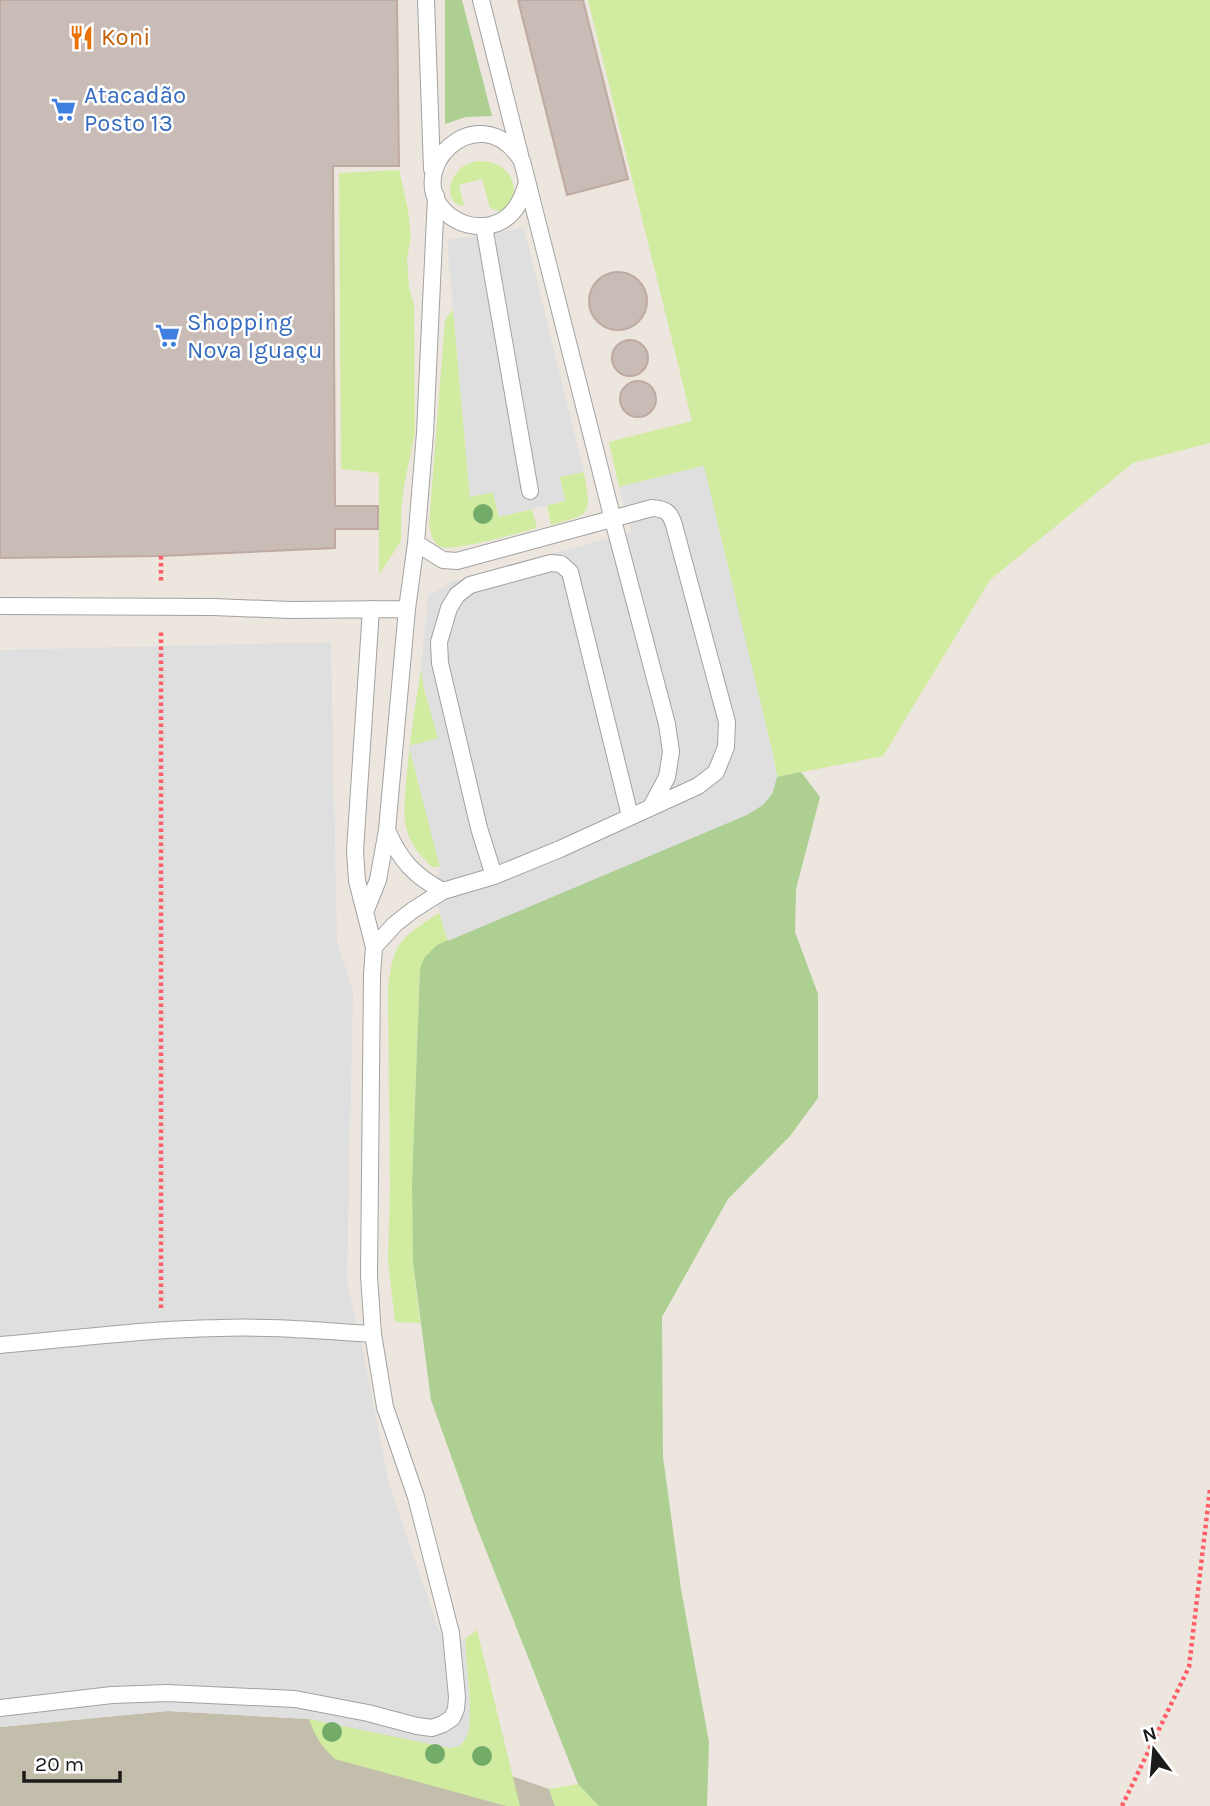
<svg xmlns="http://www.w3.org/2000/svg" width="1210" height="1806" viewBox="0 0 1210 1806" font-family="Karla,sans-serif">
<rect width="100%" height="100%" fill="#ede6df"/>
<path fill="#c2beab" d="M168 1711 309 1719 403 1738 549 1789 555 1806H0V1727Z"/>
<path fill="#d1eba1" d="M588 0H1210V443L1133 463 990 580 883 756 777 777 773 755 703 466 619 487 609 442 692 421Z
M476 161C506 159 522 182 510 210L501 212 490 208 482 179 459 185 464 206C444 204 448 180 460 169 464 165 470 163 476 161Z
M399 170 408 209 411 238 407 258 409 287 414 305 415 433 404 486 401 511V541L379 575V473L341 469 339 173Z
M453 309 470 497 493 492 499 517 532 509 537 528C521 532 453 552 441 547 432 544 431 532 429 524L445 320Z
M584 472C591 516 593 513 551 525L547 505 565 501 559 477Z
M421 669 424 688 438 738 409 747 440 867H432C421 856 409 843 406 827 403 813 405 797 406 783 409 745 415 707 421 669Z
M439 913 448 941 437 945 420 968 412 1185 413 1262 420 1323 395 1322 388 1260 390 1188 388 991C393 942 399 939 439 913Z
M477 1630 520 1806H506L335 1759C321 1746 316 1738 309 1719L450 1748 470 1706 465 1639Z
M578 1784 599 1806H555L549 1789Z"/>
<path fill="#adcf92" d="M445 0H462L492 116 466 117 445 124Z
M801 772 820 797 796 889 795 932 818 994V1098L790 1136 728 1199 662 1317 663 1457 681 1589 709 1742 707 1806H599L578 1784 474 1520 431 1400 413 1262 412 1185 420 968 425 957 437 945 772 794 777 777Z"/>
<path fill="#dfdfdf" d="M524 228 584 472 560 477 565 501 499 517 493 492 470 497 447 240Z
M704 466 773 755 777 777 772 794 763 805 747 815 448 941 433 891 440 867 409 746 438 738 424 688 421 669 428 596 453 581 631 532 619 487Z
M331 642 337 941 353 991 347 1281 364 1355 389 1484 440 1633 465 1639 470 1706 469 1730 466 1738 460 1746 450 1748 309 1719 168 1711 0 1727V650Z"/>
<path fill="#c9bbb6" stroke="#bfaaa1" stroke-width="2" d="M0 0H397L399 166H333L335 506H378V529H335V548L161 556 0 558Z
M518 0H583L628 179 567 195Z
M589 301a29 29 0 1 1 58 0a29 29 0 1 1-58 0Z
M612 358a18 18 0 1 1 36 0a18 18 0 1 1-36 0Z
M620 399a18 18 0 1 1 36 0a18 18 0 1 1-36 0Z"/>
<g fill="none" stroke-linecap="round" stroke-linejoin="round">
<defs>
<path id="service" d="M426 0 432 169
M481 0 520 155
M527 182C522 202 512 220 491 225 477 228 462 225 450 216 397 174 478 91 522 161L613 520 667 724 671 752 667 777 651 807
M484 226 530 491
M0 606 213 607 290 610 407 609
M387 830C400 860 414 876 443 891
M494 876 479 828 440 663 439 642 449 608 457 595 470 585 551 563 561 564 570 572 630 816
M365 912 378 880 387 830 407 609 416 543 425 433 436 196
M374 947 395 924 413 910 443 891 494 876 560 849 698 786 716 772 726 747 727 722 674 525C670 512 666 509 652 508L457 561 443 560 416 543
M0 1345C73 1339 145 1329 218 1328 270 1326 322 1331 373 1334
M0 1708 112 1695 167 1693 295 1699 368 1713 417 1726 432 1728 443 1724 452 1718 456 1709 457 1697 451 1633 416 1497 385 1407 373 1334 369 1276 372 975 374 947 357 881 355 851 371 609"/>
</defs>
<use href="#service" stroke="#a2a2a2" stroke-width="18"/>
<path stroke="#ff5e67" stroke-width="4.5" stroke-dasharray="3.5 3.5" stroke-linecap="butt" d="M161 556V584
M161 1308V631
M1122 1806 1189 1667 1210 1489"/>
<use href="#service" stroke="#fff" stroke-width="16"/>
</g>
<g fill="#73ab68">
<circle cx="483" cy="514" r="10"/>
<circle cx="332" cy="1732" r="10"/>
<circle cx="435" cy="1754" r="10"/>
<circle cx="482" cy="1756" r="10"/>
</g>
<defs>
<symbol id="restaurant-bare" viewBox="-9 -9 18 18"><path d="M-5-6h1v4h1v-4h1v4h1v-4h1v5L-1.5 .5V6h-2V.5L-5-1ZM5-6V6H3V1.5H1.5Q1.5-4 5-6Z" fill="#e8710a" stroke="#fff" stroke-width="2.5" paint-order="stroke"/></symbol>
<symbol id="supermarket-bare" viewBox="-9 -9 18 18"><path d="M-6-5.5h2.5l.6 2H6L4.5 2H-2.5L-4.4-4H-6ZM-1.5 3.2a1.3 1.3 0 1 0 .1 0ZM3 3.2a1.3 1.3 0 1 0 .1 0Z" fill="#3f7fe0" stroke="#fff" stroke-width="2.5" paint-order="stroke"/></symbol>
</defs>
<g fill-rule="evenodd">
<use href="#restaurant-bare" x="64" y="20" width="35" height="35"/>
<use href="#supermarket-bare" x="46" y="92" width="35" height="35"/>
<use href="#supermarket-bare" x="150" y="318" width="35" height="35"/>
</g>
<g text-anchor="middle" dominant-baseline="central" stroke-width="5" stroke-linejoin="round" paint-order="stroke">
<g font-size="24" fill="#c56008" stroke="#fff" text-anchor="start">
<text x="101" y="37">Koni</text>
</g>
<g font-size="24" fill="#366cbe" stroke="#fff" text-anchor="start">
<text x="84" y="95">Atacadão<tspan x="84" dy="28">Posto 13</tspan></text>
<text x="187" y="322">Shopping<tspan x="187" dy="28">Nova Iguaçu</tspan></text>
</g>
</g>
<g transform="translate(1154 1750) rotate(344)" stroke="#ffffff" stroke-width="5" paint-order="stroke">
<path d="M0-5L12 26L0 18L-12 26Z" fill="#1b1b1b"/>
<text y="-10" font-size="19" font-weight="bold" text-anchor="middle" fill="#1b1b1b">N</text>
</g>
<path d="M24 1771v10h96v-10" fill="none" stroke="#1b1b1b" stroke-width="3.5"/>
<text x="35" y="1771" font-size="21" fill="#1b1b1b" stroke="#ffffff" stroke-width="5" paint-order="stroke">20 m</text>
</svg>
